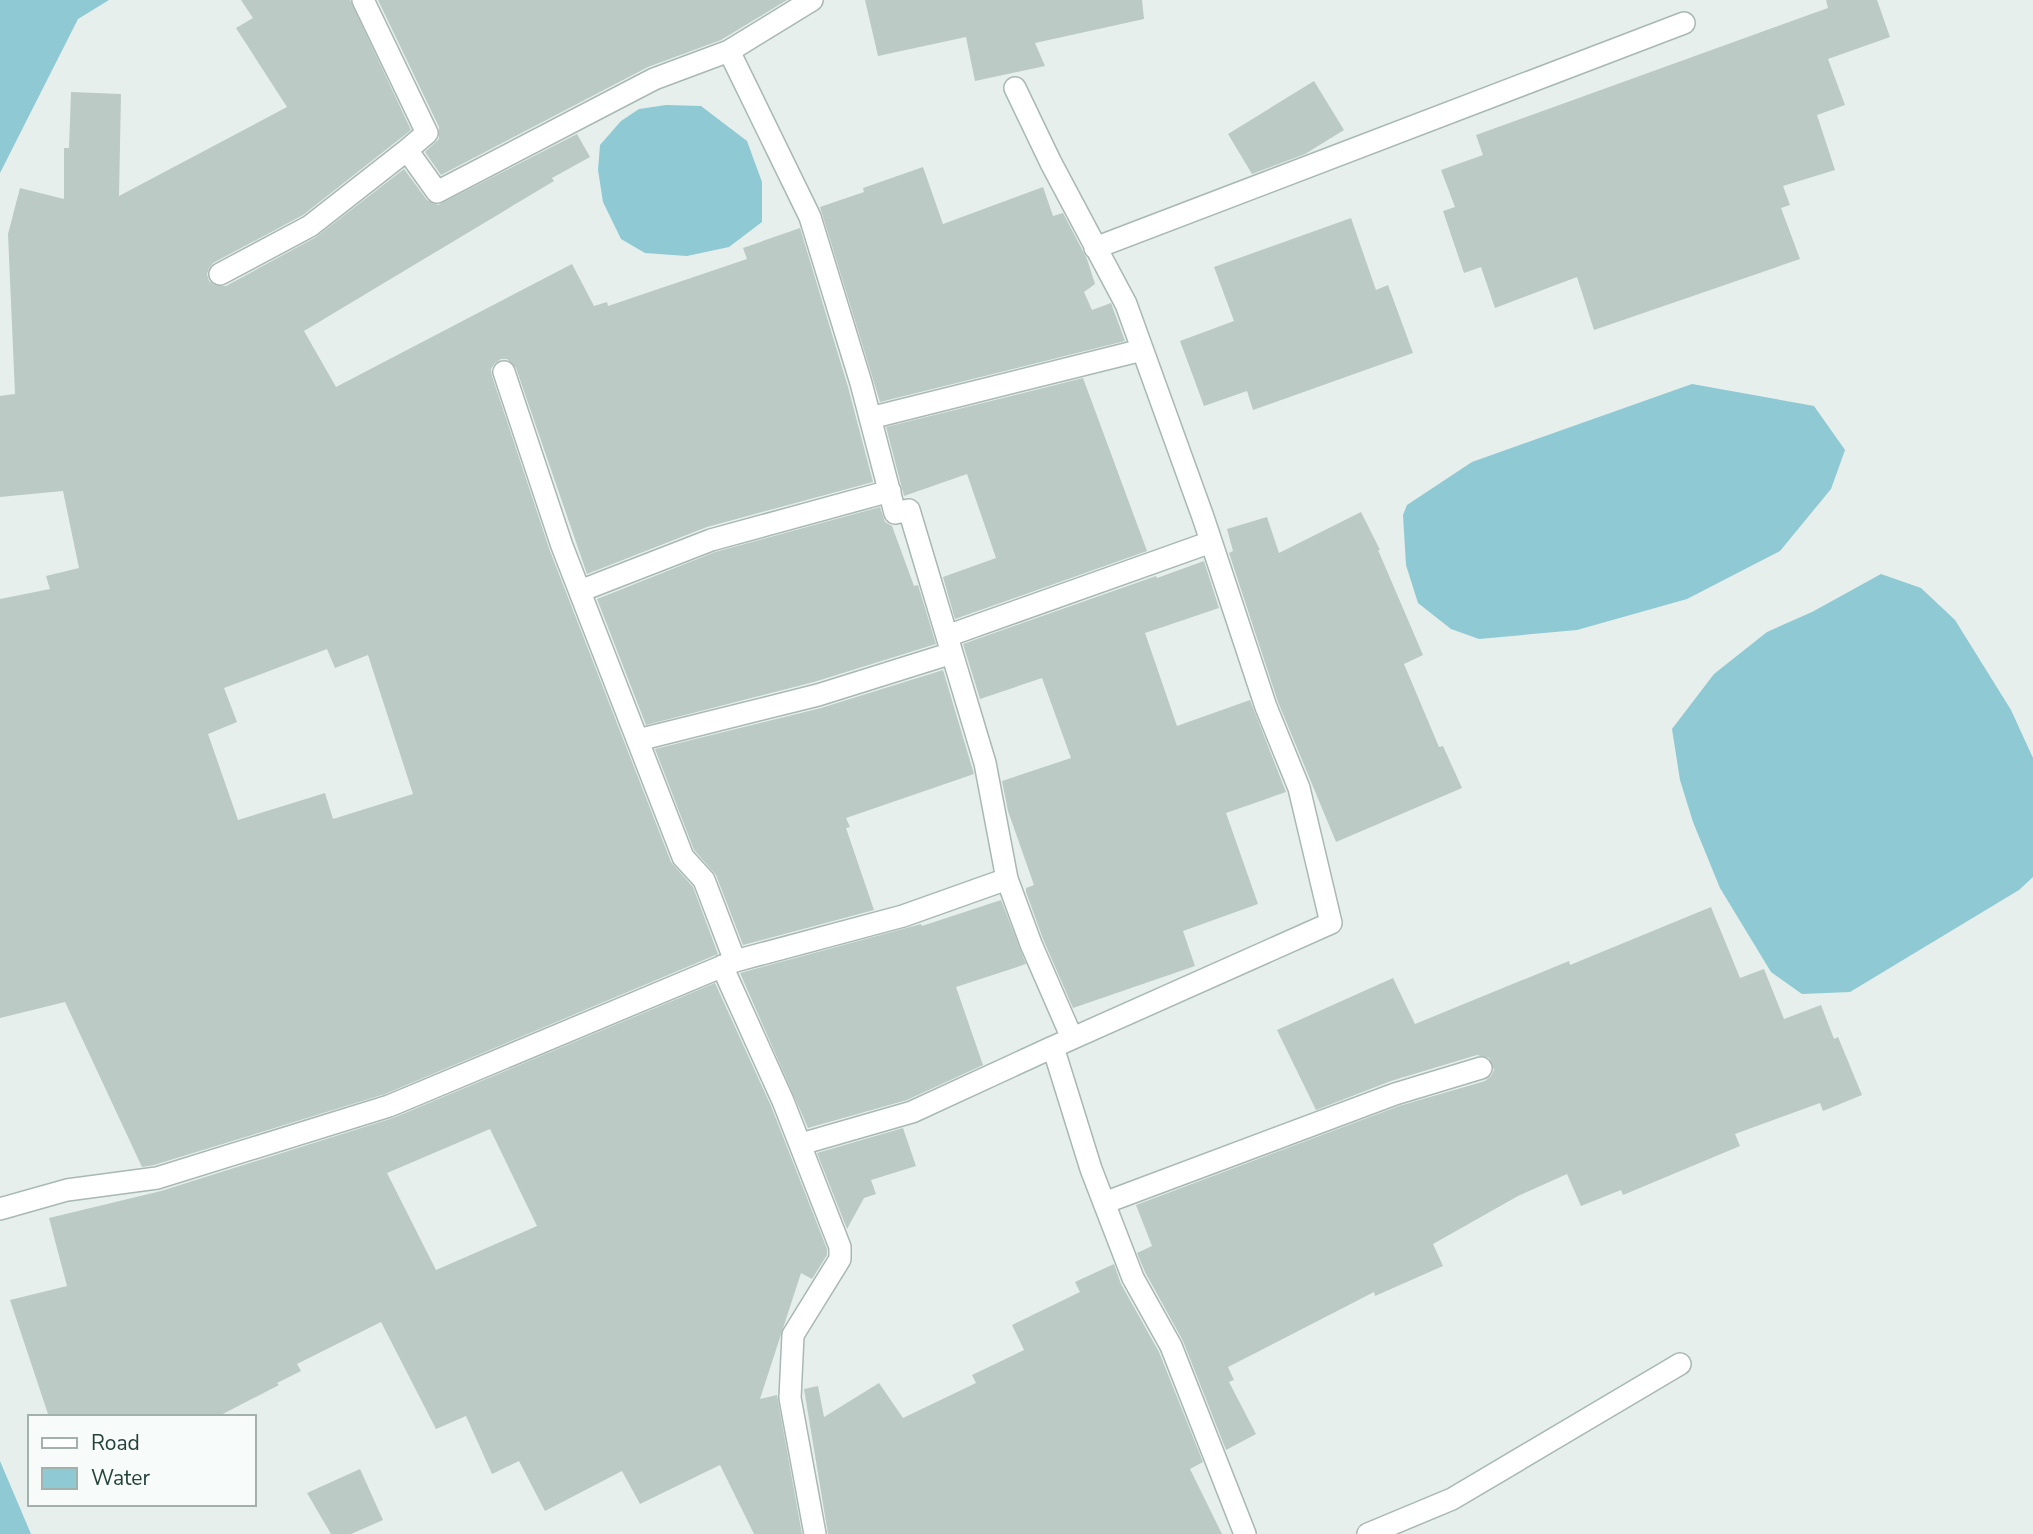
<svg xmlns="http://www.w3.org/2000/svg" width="2033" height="1534" viewBox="0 0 2033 1534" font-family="'Nunito Sans',sans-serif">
<rect width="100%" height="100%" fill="#e6efeb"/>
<path fill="#8ec9d4" d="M0 0H109L78 19 0 173Z
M666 105 701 106 747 141 762 182V222L729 247 687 256 645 253 621 239 603 202 598 170 600 145 621 121 639 109Z
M1692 384 1814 406 1845 450 1831 489 1780 551 1687 599 1577 630 1479 639 1451 629 1418 603 1406 565 1403 515 1407 505 1472 462Z
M1881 574 1921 588 1955 620 2011 710 2033 758V877L2019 890 1850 992 1802 994 1771 972 1720 888 1693 822 1680 780 1672 729 1714 674 1767 632 1812 612Z
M0 1461 31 1534H0Z"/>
<path fill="#bbcac4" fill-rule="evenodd" d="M241 0H350L411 130 303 215 213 263 209 268 207 274 209 281 214 285 226 286 316 237 404 169 427 200 438 205 577 134 590 157 552 178 554 181 304 331 336 387 572 264 594 306 607 302 608 306 747 259 743 248 800 228 848 387 873 482 707 527 587 574 516 368 507 359H501L495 363 491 369 492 376 550 551 671 862 693 887 718 954 385 1094 154 1165 142 1167 65 1002 0 1018V599L50 589 46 576 79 568 63 491 0 497V396L15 394 8 234 20 188 64 199V148H69L71 92 121 94 119 196 287 107 236 28 253 18ZM327 649 335 668 368 655 413 794 333 819 325 793 238 820 208 734 237 722 224 688Z
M378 0H787L721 40 648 67 441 175 425 152 439 139V127Z
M865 0H1142L1144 19 1035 43 1045 66 975 81 966 37 878 56Z
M1826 0H1877L1890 37 1828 59 1845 105 1817 115 1835 170 1783 186 1790 205 1781 208 1800 259 1594 330 1577 277 1495 308 1481 267 1464 273 1443 211 1455 207 1441 170 1483 155 1476 135 1828 8Z
M1314 81 1344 130 1305 154 1252 174 1228 134Z
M923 167 943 224 1043 187 1053 216 1063 213 1087 259 1095 284 1084 292 1092 310 1111 303 1125 341 880 402 820 207 864 192 863 188Z
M1351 218 1376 290 1388 285 1413 353 1253 410 1247 391 1204 406 1180 341 1234 321 1214 267Z
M1083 378 1147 551 955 619 943 577 996 558 967 474 904 496 886 427Z
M880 507 885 522 892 526 914 586 918 585 936 644 814 682 646 725 597 599 715 552Z
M1361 512 1380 550H1378L1423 655 1404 664 1439 747 1443 746 1462 788 1336 842 1278 702 1229 553 1233 551 1227 529 1267 517 1279 553Z
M1204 561 1219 608 1145 633 1177 726 1250 700 1286 792 1226 813 1258 904 1183 931 1195 966 1073 1008 1043 939 1026 892V888L1034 885 1008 811 1002 781 1071 758 1042 678 980 699 963 644 1156 576 1157 578Z
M943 670 974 774 846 818 850 827 846 828 874 910 743 945 716 875 694 850 655 749 821 708Z
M1001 900 1026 964 956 987 983 1065 907 1100 808 1128 740 973 921 924 922 926Z
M1711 907 1740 978 1764 969 1784 1019 1821 1005 1834 1039 1838 1037 1862 1095 1823 1111 1820 1103 1735 1134 1740 1146 1623 1195 1621 1190 1581 1206 1567 1174 1518 1196 1433 1244 1443 1266 1375 1296 1374 1292 1228 1367 1234 1380 1229 1382 1256 1434 1226 1450 1183 1341 1145 1272 1137 1253 1152 1246 1136 1205 1399 1106 1485 1081 1491 1076 1494 1070 1489 1058 1477 1055 1391 1081 1316 1110 1277 1030 1393 978 1415 1024 1569 961 1570 965Z
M715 983 771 1106 827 1249V1255L812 1279 801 1273 760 1399 777 1395 802 1534H754L720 1465 640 1504 622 1471 545 1511 519 1461 492 1474 466 1416 436 1429 381 1322 297 1364 301 1371 277 1383 279 1385 217 1417H49L10 1300 67 1286 49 1218 161 1191 393 1118ZM490 1129 537 1226 436 1270 387 1173Z
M903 1128 916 1166 871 1180 876 1194 864 1198 847 1229 817 1153Z
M1114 1264 1121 1284 1159 1352 1203 1462 1190 1469 1222 1534H828L804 1389 818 1386 824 1417 879 1383 903 1418 976 1383 972 1375 1024 1350 1012 1325 1080 1292 1075 1282Z
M360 1469 383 1520 351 1534H331L307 1493Z"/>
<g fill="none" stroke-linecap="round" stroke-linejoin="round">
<defs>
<path id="street" d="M363 0 427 133 407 150 437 192 654 79 729 51
M812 0 729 51 810 217 861 383 895 513 909 510 985 763 1007 879
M1015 88 1051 163 1126 304 1203 517 1266 707 1299 788 1331 923 1053 1047 1091 1169 1133 1278 1171 1346 1245 1534
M1095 248 1684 23
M220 274 310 226 407 150
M870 418 1142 350
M580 591 711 540 890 491
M947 636 1211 542
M638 740 818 695 952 653
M735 961 903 916 1007 879 1031 944 1072 1038
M722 966 783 1101 840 1247V1259L793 1335 790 1398 815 1534
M801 1144 912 1112 1053 1047
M1104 1203 1395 1094 1481 1068
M0 1209 67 1190 157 1178 389 1106 735 961 704 880 683 857 562 546 504 372
M1368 1534 1452 1499 1680 1364"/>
</defs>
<use href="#street" stroke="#a8b8b2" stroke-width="24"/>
<use href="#street" stroke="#fff" stroke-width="21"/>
</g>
<rect x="28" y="1415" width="228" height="91" fill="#f7fbf9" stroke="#a3b1ad" stroke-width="2"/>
<rect x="42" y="1438" width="35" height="10" fill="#ffffff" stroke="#a3b1ad" stroke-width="2"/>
<text x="91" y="1450" font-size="21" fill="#24423a">Road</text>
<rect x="42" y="1468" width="35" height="21" fill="#8ec9d4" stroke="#a3b1ad" stroke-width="2"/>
<text x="91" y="1485" font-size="21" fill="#24423a">Water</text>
</svg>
